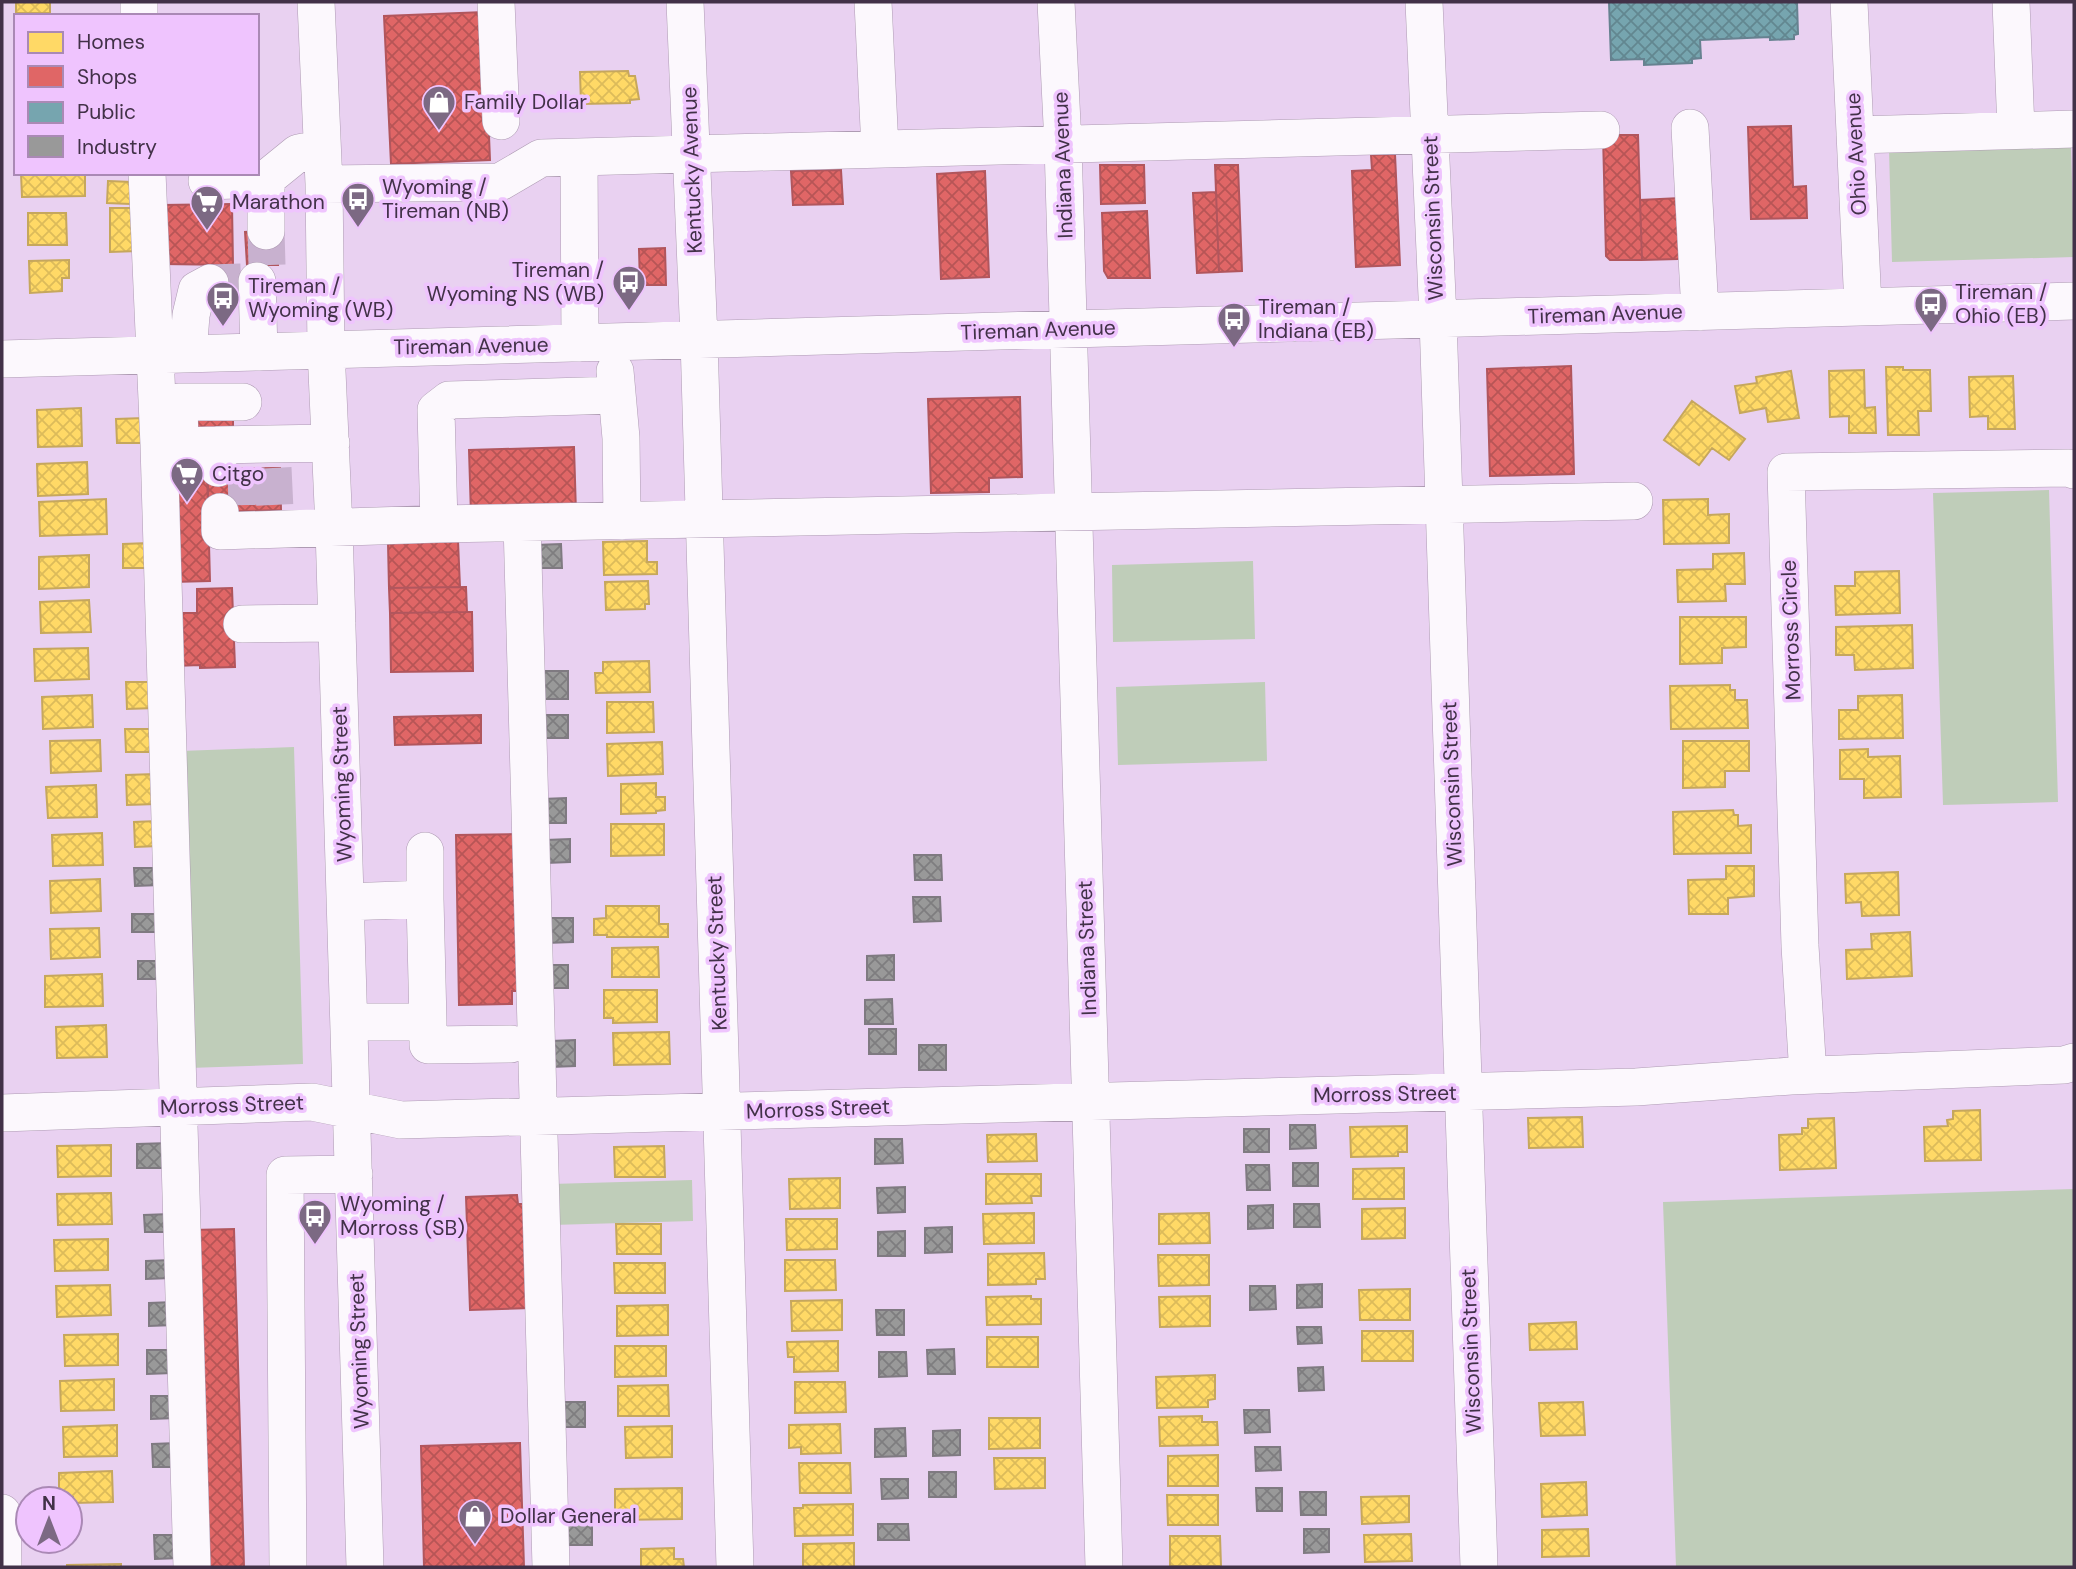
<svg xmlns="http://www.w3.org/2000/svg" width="2076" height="1569" viewBox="0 0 2076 1569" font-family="'DM Sans',sans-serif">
<defs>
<pattern id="homes-cross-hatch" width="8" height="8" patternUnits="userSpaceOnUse" patternTransform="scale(1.75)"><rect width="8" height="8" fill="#ffd966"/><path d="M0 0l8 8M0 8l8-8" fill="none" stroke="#dcbb5a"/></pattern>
<pattern id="shops-cross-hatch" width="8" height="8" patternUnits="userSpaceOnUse" patternTransform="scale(1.75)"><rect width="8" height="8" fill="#e06666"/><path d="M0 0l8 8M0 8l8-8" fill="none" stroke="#b75556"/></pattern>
<pattern id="public-cross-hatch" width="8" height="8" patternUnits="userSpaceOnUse" patternTransform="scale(1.75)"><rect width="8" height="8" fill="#76a5af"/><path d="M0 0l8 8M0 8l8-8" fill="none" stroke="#628790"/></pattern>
<pattern id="industry-cross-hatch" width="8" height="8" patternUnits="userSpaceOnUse" patternTransform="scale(1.75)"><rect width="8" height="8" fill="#999"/><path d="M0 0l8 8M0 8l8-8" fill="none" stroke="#7e7d7f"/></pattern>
</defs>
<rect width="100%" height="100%" fill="#e9d1f1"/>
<path fill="#bfcdb9" d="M2071 144 2074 257 1892 262 1889 149Z
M2049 490 2058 802 1943 805 1933 493Z
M1253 561 1255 639 1113 642 1112 565Z
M1265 682 1267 761 1118 765 1116 687Z
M294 747 303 1064 189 1068 180 751Z
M692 1180 693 1221 552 1225 551 1184Z
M2074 1189V1567H1676L1663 1202Z"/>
<path fill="url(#homes-cross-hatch)" stroke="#c6a75d" stroke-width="2" d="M16 2H50V13H16Z
M628 71 629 76H635L639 99 630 100V103L581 104 580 72Z
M21 173H85V196L22 197Z
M108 181 131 182 130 204 107 203Z
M110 208H137L138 251 110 252Z
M28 213H66L67 245H28Z
M69 260V278H62V291L30 293 29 261Z
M1886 367H1903V370H1930L1931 411H1918L1919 435H1888Z
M1864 370 1865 408 1875 407 1876 433H1849V416L1830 417 1829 371Z
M1791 371 1799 418 1768 422 1766 408 1740 413 1735 386 1757 383 1756 377Z
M2013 376 2015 429H1988V416L1970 417 1969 377Z
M1692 401 1745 439 1729 460 1712 448 1699 465 1664 440Z
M81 408 82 446 38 447 37 410Z
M144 418V443H117L116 419Z
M87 462 88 494 38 496 37 464Z
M106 499 107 534 40 536 39 502Z
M1708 499V515L1729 514V543L1664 544 1663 500Z
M647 541V562H657V574L604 575 603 542Z
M149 543 150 568H123V544Z
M1744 553 1745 584H1725L1726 601 1678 602 1677 570 1713 569V554Z
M89 555V587L39 589V557Z
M1899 571 1900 613 1836 615 1835 586H1855V572Z
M648 581 649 604H645V609L606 610 605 582Z
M89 600 91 632 41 633 40 602Z
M1680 617H1746V647L1722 648V663L1680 664Z
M1912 625 1913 668 1855 670 1854 655H1836V627Z
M88 648 89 679 35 681 34 649Z
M649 661 650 692 596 693 595 673H603V662Z
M126 682H154L155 708 127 709Z
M1730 685V690H1735V700H1747L1748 728 1671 729 1670 686Z
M92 695 93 727 43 729 42 697Z
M1902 695 1903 738 1839 739V710H1858V696Z
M607 702H653L654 732 607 733Z
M125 729H151L152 752H126Z
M100 740 101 771 51 773 50 741Z
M1683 741H1749V771H1725V787L1683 788Z
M662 742 663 774 608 776 607 744Z
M1868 749V757L1900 756 1901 797 1864 798V779H1840V750Z
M155 774 156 804 127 805 126 775Z
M656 783V797H665V810L656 811V813L621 814V784Z
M96 785 97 817 48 818 46 787Z
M1733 810 1734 815H1738V826L1751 825V853L1674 854 1673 812Z
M157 821 158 846 135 847 134 822Z
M611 824H664V855L611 856Z
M102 833 103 865 53 866 52 835Z
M1726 866H1754V896L1728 898V914H1689L1688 880 1726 879Z
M1898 872 1899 915 1862 916 1861 902 1846 903 1845 874Z
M100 879 101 911 51 913 50 881Z
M606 906H659V924H668V937H607V935H594V919L606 918Z
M99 928 100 957 51 959 50 929Z
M1910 932 1912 976 1847 979 1846 950 1872 949 1871 934Z
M658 947 659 977H612V948Z
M102 974 103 1006 45 1007V976Z
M604 990H657V1022L613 1023V1018H604Z
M106 1025 107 1057 57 1058 56 1027Z
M669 1032 670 1064 614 1065 613 1033Z
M1980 1110 1981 1160 1925 1161 1924 1127 1948 1126 1947 1120 1953 1119V1111Z
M1582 1117 1583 1147 1529 1148 1528 1118Z
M1834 1118 1836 1168 1780 1170 1779 1135 1802 1134V1128H1808V1119Z
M1407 1126V1152H1398V1156L1351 1157 1350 1127Z
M1036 1134 1037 1161 988 1162 987 1135Z
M111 1145V1176L58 1177 57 1146Z
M664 1146 665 1177H615L614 1147Z
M1404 1168V1199H1353V1169Z
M986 1174H1041V1196H1031L1032 1203 986 1204Z
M840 1178V1208L790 1209 789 1179Z
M111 1193 112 1224 58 1225 57 1194Z
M1405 1208V1238L1362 1239V1209Z
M1034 1213V1243L984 1244 983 1214Z
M1209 1213 1210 1243 1159 1244V1214Z
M786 1219H837V1249L787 1250Z
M616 1224H661V1254H617Z
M108 1239V1270L55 1271 54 1240Z
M1044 1253 1045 1279H1036V1284L988 1285V1254Z
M1158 1255H1209V1285L1159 1286Z
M785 1260H835L836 1290 785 1291Z
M614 1263H665V1293H615Z
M110 1285 111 1315 57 1317 56 1286Z
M1410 1289V1320H1360L1359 1290Z
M1031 1296V1299H1041V1324L987 1325 986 1297Z
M1210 1296V1326L1160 1327 1159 1297Z
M842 1300V1330L792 1331 791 1301Z
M668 1305V1335L617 1336V1306Z
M1576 1322 1577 1349 1530 1350 1529 1324Z
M1362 1331H1413V1361H1362Z
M118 1334V1365L65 1366 64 1335Z
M987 1337H1038V1367H987Z
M838 1341V1371L794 1372V1357H788L787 1342Z
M615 1346H666V1376L615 1377Z
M1215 1375V1399L1208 1400V1407L1157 1408 1156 1377Z
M114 1379V1410L61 1411 60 1381Z
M795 1382H845L846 1412 795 1413Z
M668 1385 669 1416H618V1386Z
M1583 1402 1585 1435 1541 1436 1539 1403Z
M1202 1416V1422H1217L1218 1445 1160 1446 1159 1417Z
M989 1418H1040V1448L989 1449Z
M840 1424 841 1453 801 1454V1447L789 1448V1425Z
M117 1425V1456L64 1457 63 1427Z
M672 1426V1457L626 1458 625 1427Z
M1218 1455V1486H1168V1456Z
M994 1458H1045V1488L995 1489Z
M799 1463H850L851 1493H800Z
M112 1471 113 1502 73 1503V1497H59V1473Z
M1586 1482 1587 1515 1542 1517 1541 1484Z
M682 1488V1519L615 1520V1489Z
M1167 1495H1218V1525H1168Z
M1409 1496V1522L1362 1524 1361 1497Z
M853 1504V1535L795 1536 794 1508H803V1505Z
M1588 1529 1589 1556 1542 1557V1530Z
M1411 1534 1412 1561 1365 1562 1364 1535Z
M1170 1536H1220L1221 1566H1170Z
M854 1543V1567H803V1544Z
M674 1548V1559H683L684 1567H641V1549Z
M121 1564V1567H67V1565Z"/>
<path fill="url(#shops-cross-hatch)" stroke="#b1565d" stroke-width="2" d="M484 12 490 160 391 164 384 16Z
M1791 126 1793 187 1806 186 1807 218 1751 219 1748 127Z
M1603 135H1638L1642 260H1610L1606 256Z
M1395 154 1400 265 1356 267 1352 171 1372 170 1371 155Z
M1100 165H1144L1145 203 1101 204Z
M1215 165H1238L1242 271 1219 272Z
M841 170 843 204 793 205 791 171Z
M985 171 989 277 941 279 937 174Z
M1216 192 1219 272 1197 273 1193 193Z
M1680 198 1682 255 1678 259 1642 260 1640 200Z
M232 204 233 265 163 264 162 205Z
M1147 211 1150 278H1108L1104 271 1102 213Z
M276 230 278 265H247L245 232Z
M665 248 666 285H640L639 249Z
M240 275 242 304H211L210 276Z
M1571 366 1574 474 1490 476 1487 369Z
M1020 397 1022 477 989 478V492L931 493 928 399Z
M195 412H233V441L195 442Z
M574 447 576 513 471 515 469 450Z
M280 468 281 510 208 512V469Z
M207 470 210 581 172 582 170 471Z
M458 541 460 587 389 588 388 543Z
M466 587 467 612 390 613 389 588Z
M232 588 235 667 200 668V665L175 666 174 613H197V589Z
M467 612H472L473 671 391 672 390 613Z
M481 715V743L395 745 394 717Z
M518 834 521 991H512V1004L459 1005 456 835Z
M517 1195 518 1204H527L530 1308 470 1310 466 1197Z
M234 1229 244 1567H202L192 1230Z
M520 1443 524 1567H424L421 1446Z"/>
<path fill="url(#public-cross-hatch)" stroke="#668290" stroke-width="2" d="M1609 2H1797L1798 34 1794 35V39L1770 40V37L1700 40 1701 58 1692 59V63L1644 65V59L1611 60Z"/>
<path fill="url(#industry-cross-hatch)" stroke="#7f7a81" stroke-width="2" d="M561 544 562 568H535V545Z
M539 671H568V699H540Z
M542 715H568V738H542Z
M566 798V823H543V799Z
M570 839V862L546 863V840Z
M914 855H941L942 880H915Z
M134 868H160V885L135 886Z
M913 897H940L941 921 914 922Z
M132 914H157V932H132Z
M546 918H573V942L546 943Z
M894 955V980H867V956Z
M138 961H163L164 979H138Z
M546 965H568V988H546Z
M892 999 893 1024H865V1000Z
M869 1029H896V1054H869Z
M575 1040V1066L551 1067V1041Z
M919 1045H946V1070H919Z
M1290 1125H1315L1316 1148 1290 1149Z
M1244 1129H1269V1152H1244Z
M875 1139H902L903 1163 875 1164Z
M170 1143V1168H137V1144Z
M1293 1163H1318V1186H1293Z
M1246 1165H1269L1270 1190H1247Z
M905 1187V1212L878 1213 877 1188Z
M1294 1204H1319L1320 1227H1294Z
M1273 1205V1228L1248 1229V1206Z
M170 1214V1232H145L144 1215Z
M952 1227V1252L925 1253V1228Z
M905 1231V1256H878V1232Z
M171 1260V1278L146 1279V1261Z
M1322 1284V1307L1297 1308V1285Z
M1250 1286H1275L1276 1309 1250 1310Z
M174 1302V1325L149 1326V1303Z
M876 1310H904V1335H877Z
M1297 1327H1321L1322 1343 1298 1344Z
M954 1349 955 1374H928L927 1350Z
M147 1350H172V1373L147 1374Z
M879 1352H906L907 1376 879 1377Z
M1323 1367 1324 1390 1299 1391 1298 1368Z
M151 1396H176V1418L151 1419Z
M558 1402H585V1427H558Z
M1244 1410H1269L1270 1432 1245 1433Z
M905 1428 906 1456 875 1457V1429Z
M960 1430V1455L933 1456V1431Z
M177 1443 178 1467H153L152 1444Z
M1255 1447H1280L1281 1470 1256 1471Z
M929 1472H956V1497H929Z
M881 1479H908V1498L882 1499Z
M1256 1488H1282V1511H1257Z
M1300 1492H1326V1515H1301Z
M592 1520V1545H565V1521Z
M878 1524H908L909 1540H878Z
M1304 1529H1329V1552L1304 1553Z
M154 1535H179L180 1558 155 1559Z"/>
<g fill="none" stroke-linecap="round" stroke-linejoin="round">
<path stroke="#c8b1cf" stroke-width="37" stroke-dasharray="37 18" stroke-linecap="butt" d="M266 231 267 265
M210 283 241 282
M246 468 247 511
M273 468 275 510"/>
<defs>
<path id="minor" d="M139 2V16
M316 2 324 184 326 349 334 528 365 1567
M496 2 501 121
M685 2 699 339 735 1567
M873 2 880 149
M1056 2 1063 144 1104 1567
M1424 2 1438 319 1479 1567
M1849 2 1863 307
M2011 2 2016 130
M1690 128 1700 312
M1855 135 2074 129
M579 157 580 343
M147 173 159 445 192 1567
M207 181 266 179 298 153 322 148
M324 184 500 182 541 158 1601 130
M266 231V179
M257 281 259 352
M188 354 191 315 197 290 210 283
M2 359 2074 301
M615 371 621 438 622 521
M217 445 180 446 179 402H243
M218 468 217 445 331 443
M220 512V531L439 524 1634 501
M522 523 551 1567
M439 524 436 410 449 400 616 395
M242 624 337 623
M425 851V899
M346 902 425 899 428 1022H349
M428 1022V1045L511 1044
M1808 1075 1800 946 1786 472 2069 468 2074 470
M2 1113 312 1102 401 1120 1636 1087 1791 1076 2064 1065 2074 1062
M2 1513 3 1567
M288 1567 285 1175 354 1174"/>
</defs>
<use href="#minor" stroke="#ae9bb3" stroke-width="38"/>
<use href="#minor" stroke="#fcf8fd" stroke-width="37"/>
</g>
<defs>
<symbol id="shop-pin" viewBox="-11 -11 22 30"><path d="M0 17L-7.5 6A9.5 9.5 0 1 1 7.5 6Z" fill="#7c6983" stroke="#efc4fe"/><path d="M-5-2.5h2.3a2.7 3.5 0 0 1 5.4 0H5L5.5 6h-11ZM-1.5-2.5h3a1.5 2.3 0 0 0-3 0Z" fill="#fff"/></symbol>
<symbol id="bus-pin" viewBox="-11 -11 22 30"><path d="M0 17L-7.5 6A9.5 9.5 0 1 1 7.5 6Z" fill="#7c6983" stroke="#efc4fe"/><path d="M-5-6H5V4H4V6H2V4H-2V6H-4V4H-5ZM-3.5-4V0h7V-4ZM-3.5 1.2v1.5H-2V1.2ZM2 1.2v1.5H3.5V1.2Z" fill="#fff"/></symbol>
<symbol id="supermarket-pin" viewBox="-11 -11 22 30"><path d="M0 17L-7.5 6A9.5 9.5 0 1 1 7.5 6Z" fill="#7c6983" stroke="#efc4fe"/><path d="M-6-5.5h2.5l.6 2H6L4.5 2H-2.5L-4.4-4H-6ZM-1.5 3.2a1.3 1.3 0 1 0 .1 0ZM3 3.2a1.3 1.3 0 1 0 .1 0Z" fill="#fff"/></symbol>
</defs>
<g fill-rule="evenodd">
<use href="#shop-pin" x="420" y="83" width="38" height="52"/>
<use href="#bus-pin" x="339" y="180" width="38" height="52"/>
<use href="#supermarket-pin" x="188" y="183" width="38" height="52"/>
<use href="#bus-pin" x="610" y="263" width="38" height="52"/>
<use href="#bus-pin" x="204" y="279" width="38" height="52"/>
<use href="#bus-pin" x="1912" y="285" width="38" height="52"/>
<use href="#bus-pin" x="1215" y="300" width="38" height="52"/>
<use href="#supermarket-pin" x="168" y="455" width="38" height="52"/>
<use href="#bus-pin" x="296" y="1197" width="38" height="52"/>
<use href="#shop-pin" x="456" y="1497" width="38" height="52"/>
</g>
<g text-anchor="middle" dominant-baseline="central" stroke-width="7" stroke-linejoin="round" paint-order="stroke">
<g font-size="21" fill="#423148" stroke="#efc4fe" text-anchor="start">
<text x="464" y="102">Family Dollar</text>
<text x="382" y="187">Wyoming /<tspan x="382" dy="24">Tireman (NB)</tspan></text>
<text x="232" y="202">Marathon</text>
<text x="604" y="270" text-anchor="end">Tireman /<tspan x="604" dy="24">Wyoming NS (WB)</tspan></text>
<text x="248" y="286">Tireman /<tspan x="248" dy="24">Wyoming (WB)</tspan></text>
<text x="1955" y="292">Tireman /<tspan x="1955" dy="24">Ohio (EB)</tspan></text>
<text x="1258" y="307">Tireman /<tspan x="1258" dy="24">Indiana (EB)</tspan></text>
<text x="212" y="474">Citgo</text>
<text x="340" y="1204">Wyoming /<tspan x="340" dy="24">Morross (SB)</tspan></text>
<text x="500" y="1516">Dollar General</text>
</g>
<g font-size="21" fill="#423148" stroke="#efc4fe">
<text transform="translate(1856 154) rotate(-93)">Ohio Avenue</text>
<text transform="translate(1063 165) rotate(-92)">Indiana Avenue</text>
<text transform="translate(692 170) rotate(-92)">Kentucky Avenue</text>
<text transform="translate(1433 218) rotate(-92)">Wisconsin Street</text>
<text transform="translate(1605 314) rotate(-2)">Tireman Avenue</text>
<text transform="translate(1038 330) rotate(-2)">Tireman Avenue</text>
<text transform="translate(471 346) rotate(-1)">Tireman Avenue</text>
<text transform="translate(1791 630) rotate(-92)">Morross Circle</text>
<text transform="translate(342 784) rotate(-92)">Wyoming Street</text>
<text transform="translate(1452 784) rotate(-92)">Wisconsin Street</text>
<text transform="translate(1087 948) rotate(-92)">Indiana Street</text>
<text transform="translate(717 953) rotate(-92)">Kentucky Street</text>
<text transform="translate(1385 1094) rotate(-1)">Morross Street</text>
<text transform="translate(232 1105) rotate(-2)">Morross Street</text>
<text transform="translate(818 1109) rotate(-2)">Morross Street</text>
<text transform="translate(359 1351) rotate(-92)">Wyoming Street</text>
<text transform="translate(1471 1351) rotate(-92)">Wisconsin Street</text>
</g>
</g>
<rect width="2076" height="1569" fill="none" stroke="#423148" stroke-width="7"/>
<rect x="14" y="14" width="245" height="161" fill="#efc4fe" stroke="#aa89b5" stroke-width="2"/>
<rect x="28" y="32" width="35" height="21" fill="#ffd966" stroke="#aa89b5" stroke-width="2"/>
<text x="77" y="49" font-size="21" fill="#423148">Homes</text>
<rect x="28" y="66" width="35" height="21" fill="#e06666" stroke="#aa89b5" stroke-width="2"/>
<text x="77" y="84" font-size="21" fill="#423148">Shops</text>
<rect x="28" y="102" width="35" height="21" fill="#76a5af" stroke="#aa89b5" stroke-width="2"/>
<text x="77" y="119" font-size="21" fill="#423148">Public</text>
<rect x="28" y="136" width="35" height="21" fill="#999999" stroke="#aa89b5" stroke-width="2"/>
<text x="77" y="154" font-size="21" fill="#423148">Industry</text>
<g transform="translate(49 1520)"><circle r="33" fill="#efc4fe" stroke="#aa89b5" stroke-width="2"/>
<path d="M0-5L12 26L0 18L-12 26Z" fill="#7c6983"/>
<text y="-10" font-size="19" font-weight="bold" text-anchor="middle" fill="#423148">N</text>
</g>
</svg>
